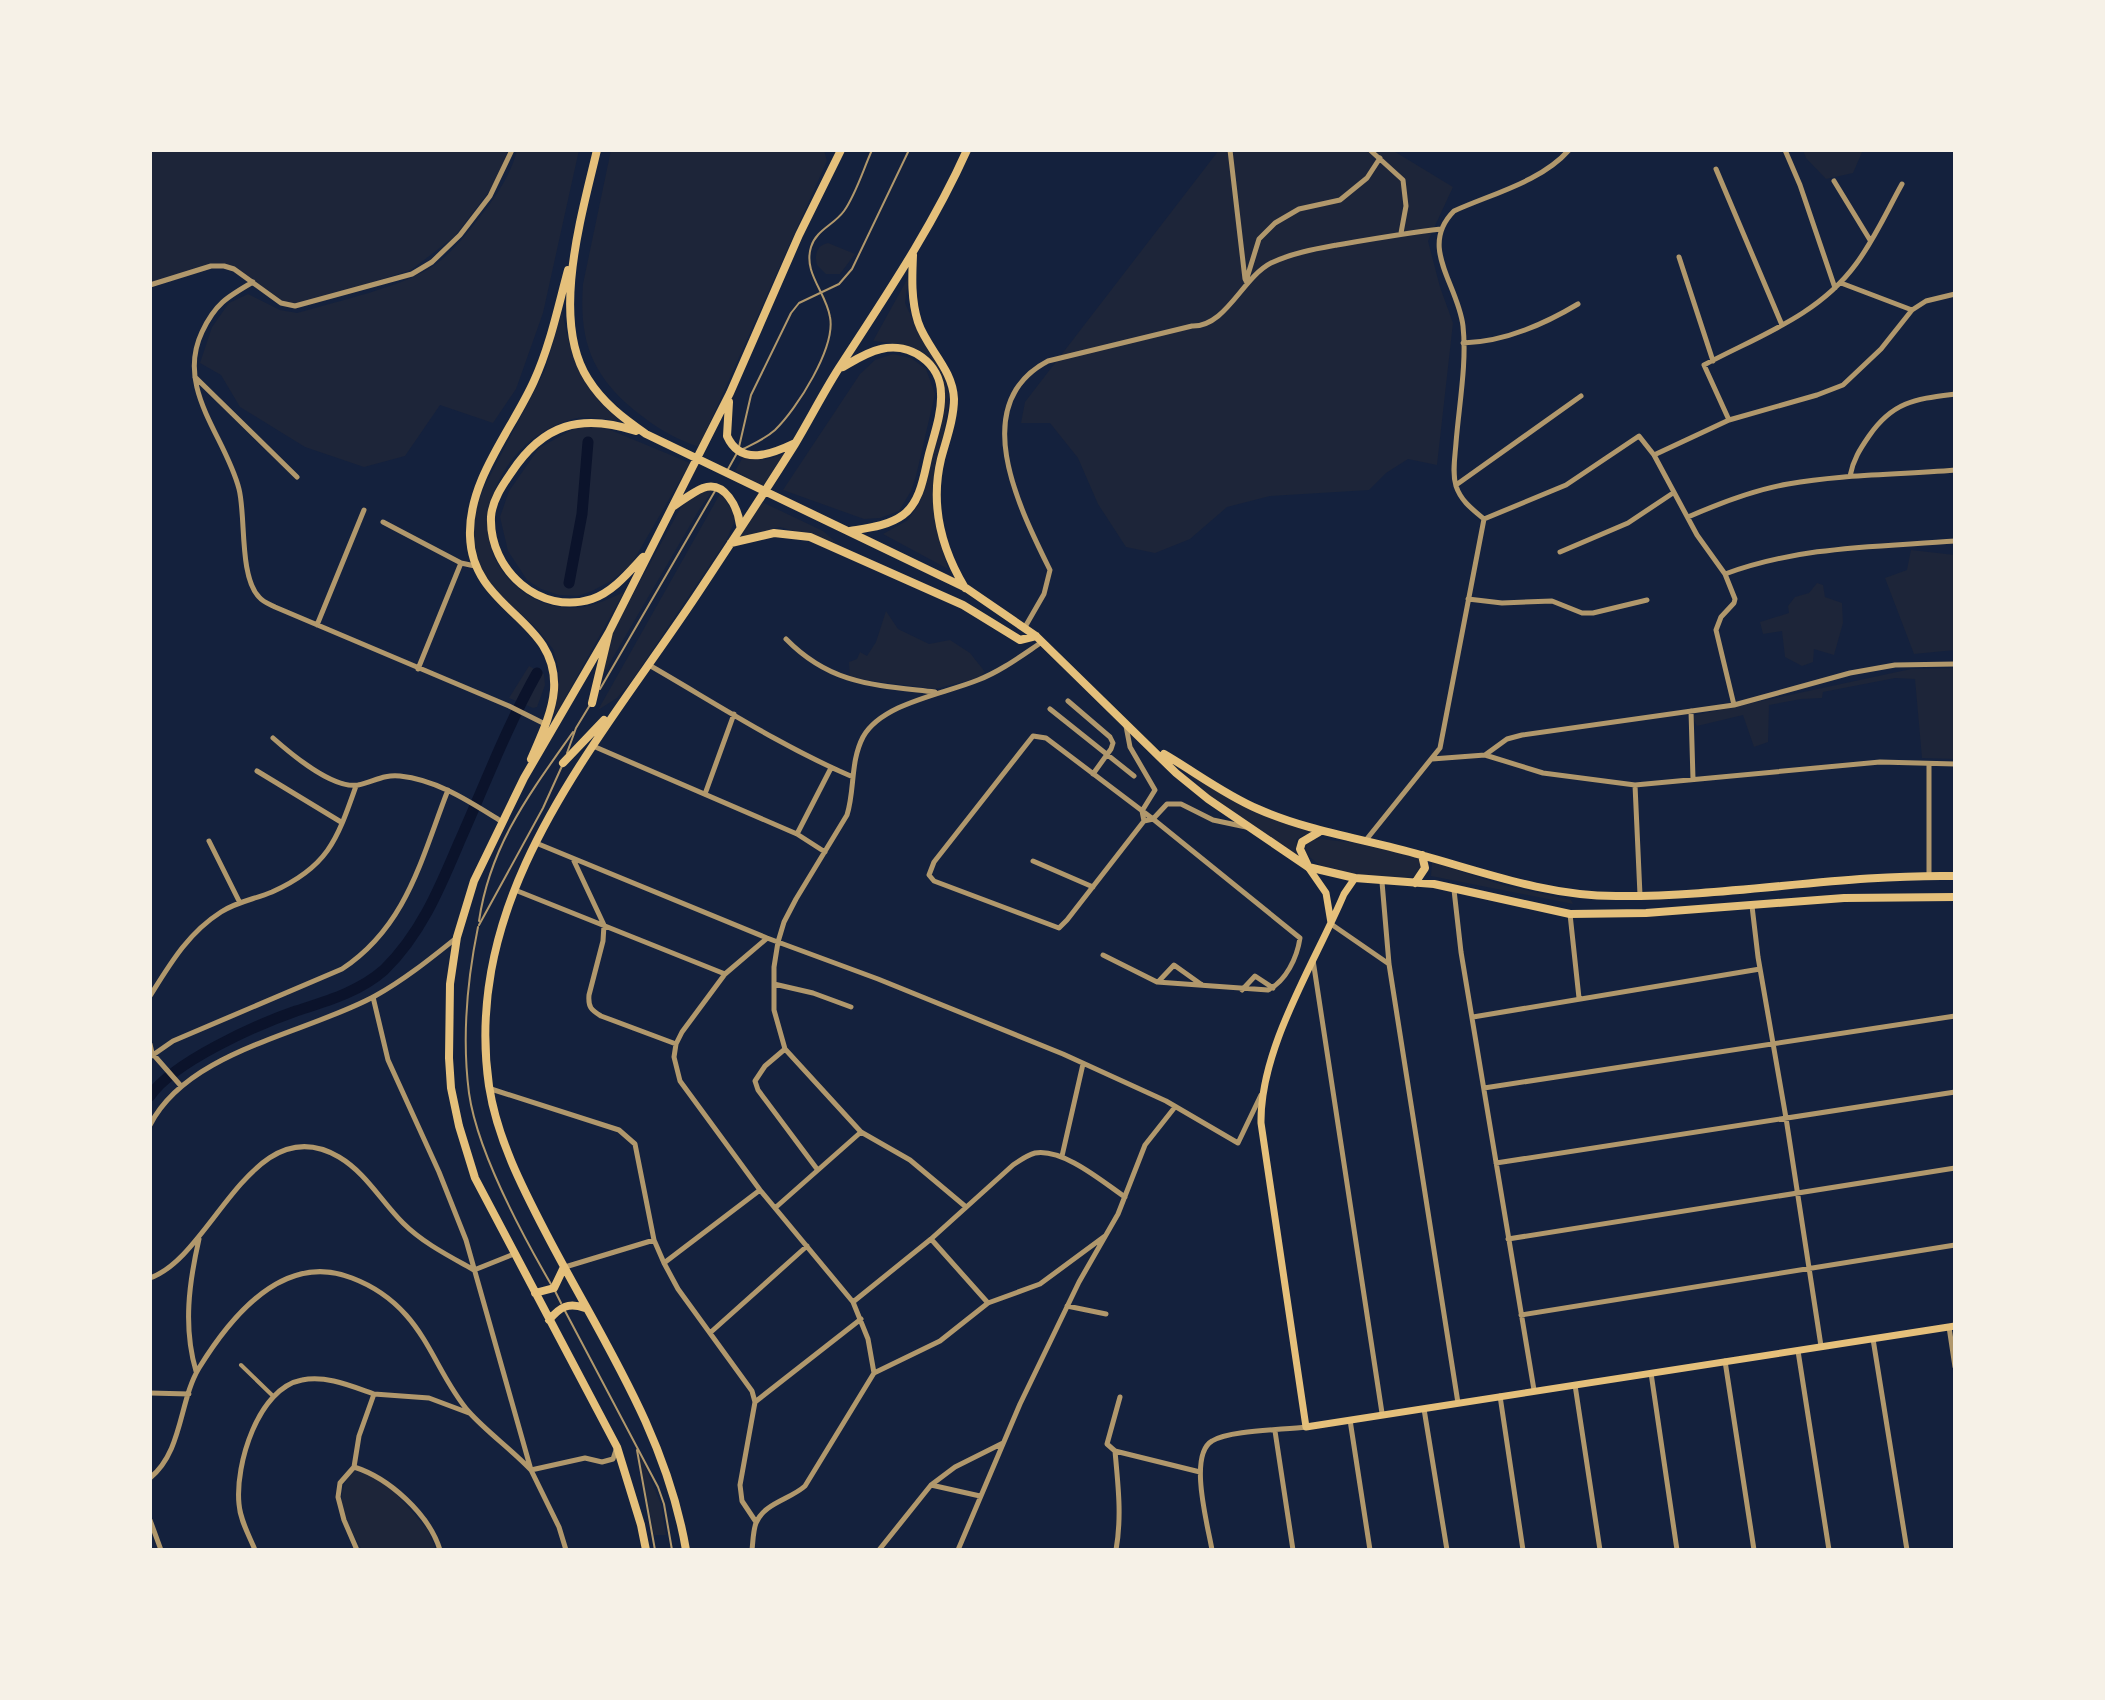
<svg xmlns="http://www.w3.org/2000/svg" width="2105" height="1700" viewBox="0 0 2105 1700" font-family="Roboto,sans-serif">
<rect width="100%" height="100%" fill="#14213d"/>
<path fill="#1d2539" d="M150 150H508L495 184 454 237 411 270 298 306 275 299 232 266 214 264 150 284Z
M517 150H579L543 313 516 389 493 423 440 405 405 456 364 467 305 447 240 407 221 375 200 363 212 327 229 303 248 294 280 310 297 313C334 302 407 286 436 264 454 251 468 232 482 214 497 195 511 174 517 150Z
M611 150H824L827 161 699 447C674 439 654 426 634 410 591 374 579 340 583 284Z
M1219 150H1392L1453 187 1428 241 1440 287 1453 323 1437 465 1408 459 1386 473 1369 490 1270 496 1227 507 1190 539 1155 553 1126 547 1098 504 1078 458 1050 423H1021L1025 402Z
M1803 150H1863L1853 173 1826 179 1806 158Z
M828 243 855 254 840 274H826L817 265C814 255 817 245 828 243Z
M909 276 905 303 917 329 943 371 950 398 934 485V519L948 569 883 534 908 520 920 502 944 402 941 380 915 350 899 344 873 341Z
M562 311C573 365 580 384 621 421 607 420 587 415 573 419 495 439 450 549 531 597 547 606 565 610 584 607 598 604 611 598 624 592L554 718 559 680 558 666 553 649 538 630 483 579 473 538 474 515 483 489 545 370Z
M893 354 911 358 926 369 935 394 916 476 911 491 899 511 880 518 864 519 783 490 860 374 875 360Z
M577 427H603L690 463 631 565 611 581 592 591 578 596 559 595 541 589 527 580 508 551 500 517 509 491 539 448Z
M785 453 763 486 735 471 743 457C759 462 770 460 785 453Z
M713 490 699 510 601 678 611 634 681 507 698 493Z
M721 492 736 518 726 541 631 682 617 698 598 710Z
M762 502 823 531 837 543 780 527 737 538Z
M1911 550 1955 555V650L1914 654 1885 578 1907 570Z
M1817 583 1823 585 1825 597 1842 603 1843 623 1834 655 1814 649 1813 662 1802 666 1785 657 1782 631 1763 634 1760 622 1789 613 1788 606 1795 597 1809 593Z
M886 611 898 629 929 644 950 640 970 653 985 672 978 678 935 689 850 678 849 662 857 659 860 652 867 656 876 642Z
M529 666 544 674 545 685 537 707 533 708 509 698Z
M1955 668V759L1922 758 1915 679 1895 678 1823 692 1822 698 1801 699 1769 705 1768 742 1754 747 1743 715 1697 726 1691 716 1911 669Z
M1182 768C1225 798 1263 817 1313 833L1303 835 1296 840 1299 856 1213 799Z
M1321 839 1356 843 1418 857 1422 861 1420 875C1392 884 1319 879 1305 850L1309 840Z
M1432 862 1503 885 1571 900 1573 904 1431 876Z
M636 1445 661 1504 666 1535H654Z
M354 1470 386 1482 428 1530 436 1550H362C347 1523 329 1497 354 1470Z"/>
<g fill="none" stroke-linecap="round" stroke-linejoin="round">
<path stroke="#0b132b" stroke-width="11" d="M569 583 582 514 588 442
M150 1096C173 1062 256 1025 296 1011 327 1001 359 992 384 970 420 935 439 890 458 845 484 787 506 728 537 673"/>
<path stroke="#b1986c" stroke-width="2" d="M739 447 751 395 791 313 799 303 839 284 852 269 909 150
M743 449C755 443 765 439 775 430 797 409 836 347 830 317 826 292 803 273 811 247 816 230 834 225 844 211 856 194 863 170 872 150
M727 471 737 453
M600 689 715 491
M567 753 576 728 590 705
M479 921C490 845 530 793 573 732
M479 925 543 808 562 766
M478 927C467 981 462 1039 469 1093 477 1150 523 1236 552 1286
M555 1291 561 1303
M564 1309 658 1487 664 1504 672 1550
M637 1450 655 1550"/>
<path stroke="#b1986c" stroke-width="4" d="M241 1365 273 1396"/>
<path stroke="#b1986c" stroke-width="5" d="M1230 150 1245 279
M1370 150 1403 180 1406 206 1401 233
M1785 150 1800 185 1835 288
M1716 169 1782 325
M1834 181 1870 240
M1679 257 1713 361
M1246 281 1259 239 1275 223 1299 209 1340 200 1367 178 1380 158
M253 282C227 297 215 304 202 332 175 389 226 437 239 489 246 516 239 576 259 597 263 602 269 604 275 607L509 706 545 724
M1841 283 1912 310
M150 285 211 266H224L234 269 281 303 295 306 412 274 432 262 460 235 490 196 512 150
M1463 343C1504 342 1543 325 1578 304
M195 377 297 477
M1729 420 1704 365C1758 336 1818 316 1856 264 1874 240 1887 211 1902 184
M1654 455 1729 420 1817 395 1843 385 1881 349 1912 310 1926 301 1955 294
M1850 476C1853 460 1860 449 1869 436 1893 401 1916 399 1955 394
M1456 485 1581 396
M1688 517C1720 503 1753 490 1788 484 1843 474 1899 475 1955 470
M1484 519 1566 485 1639 436 1654 455 1697 535 1725 574 1735 599 1734 603 1721 617 1716 630 1734 705
M1484 519C1472 509 1461 501 1456 486 1452 473 1455 457 1456 443 1459 405 1467 363 1463 326 1458 284 1418 247 1454 211 1491 194 1541 182 1569 150
M383 522 461 563 475 566
M1560 552 1628 523 1673 493
M1725 574C1801 546 1876 547 1955 541
M1468 599 1502 603 1552 601 1582 613H1593L1647 600
M317 625 364 510
M1025 627 1044 594 1050 570C1020 509 966 404 1048 361L1192 326C1226 327 1242 278 1271 263 1292 253 1315 249 1337 245 1372 239 1406 233 1441 229
M786 639C831 685 875 685 935 692
M649 665C715 703 782 747 853 777
M418 669 461 563
M1068 701 1110 737 1113 743 1111 749 1093 774
M1050 709 1134 776
M1691 711 1693 779
M1126 726 1130 747 1155 790 1142 811 1144 821
M273 738C291 754 333 789 358 785 373 782 384 774 400 776 438 780 470 802 501 821
M593 746 797 834 825 852
M1485 755 1507 739 1522 735 1734 705 1850 673 1895 665 1955 664
M1432 759 1485 755 1543 773 1635 785 1880 762 1955 764
M257 771 341 822
M1635 785 1640 895
M705 794 734 714
M797 834 831 768
M1366 840 1440 748 1484 519
M209 841 240 903
M536 843 767 938 878 979 1063 1054 1166 1101 1238 1143 1261 1095
M574 861 604 925 603 941 589 995C588 1007 591 1010 601 1016L676 1044
M1033 861 1093 887
M1929 875V764
M1382 882 1389 964 1458 1403
M515 890 725 974
M1454 890 1461 952 1534 1390
M1752 906 1758 957 1786 1118 1821 1346
M1570 914 1579 998
M1331 924 1389 964
M1103 955 1157 982 1268 990C1286 981 1297 958 1300 938L1153 819 1046 738 1033 736 934 862 929 875 934 881 1059 928 1067 920 1144 821 1153 819 1167 804H1181L1213 820 1246 827
M1313 960 1382 1413
M1158 982 1174 965 1202 985
M774 984 813 993 851 1007
M1242 990 1255 976 1273 988
M150 996C170 964 188 933 221 912 236 902 255 899 272 892 328 867 337 840 356 786
M373 997 388 1060 439 1172 466 1240 531 1470 559 1527 566 1550
M1473 1017 1760 969
M150 1044 152 1053 181 1086
M785 1049 765 1066 755 1081 758 1090 817 1169
M150 1057 173 1041 342 969C407 926 421 859 448 790
M1484 1088 1955 1016
M491 1089 619 1130 635 1144 654 1240 664 1263 678 1289 752 1391 755 1402 740 1485 742 1501 756 1522
M150 1125C188 1050 306 1034 375 996 404 980 430 959 455 939
M1062 1156 1083 1064
M1496 1163 1955 1092
M966 1207 910 1160 861 1132 785 1049 774 1010V967L778 942 784 922 796 899 847 815C855 790 850 762 863 737 882 703 944 694 978 680 1001 671 1021 656 1042 642
M775 1208 861 1132
M931 1239 988 1303
M1508 1239 1955 1168
M664 1263 760 1190
M565 1267 654 1240
M150 1278C213 1256 252 1106 339 1157 366 1173 381 1201 403 1223 423 1243 449 1256 474 1270L514 1254
M853 1302 931 1239 1013 1165C1019 1161 1027 1155 1035 1153 1063 1148 1103 1182 1125 1197
M1067 1306 1106 1314
M1521 1315 1955 1245
M1949 1327 1955 1367
M711 1332 807 1246
M1873 1339 1907 1550
M1798 1351 1829 1550
M1725 1361 1754 1550
M196 1371C183 1327 189 1283 199 1239
M874 1373 940 1341 988 1303 1040 1284 1105 1236
M1651 1373 1677 1550
M1575 1385 1600 1550
M150 1393 189 1394
M1500 1396 1523 1550
M755 1402 861 1319
M1424 1409 1447 1550
M1350 1420 1370 1550
M1275 1431 1293 1550
M1115 1451 1200 1472
M354 1467C389 1478 429 1514 440 1550
M150 1478C183 1451 179 1401 199 1368 231 1316 284 1251 352 1278 373 1286 391 1298 406 1315 432 1344 443 1382 469 1412 487 1432 512 1450 531 1470L585 1458 602 1462 613 1459 616 1450
M931 1485 980 1496
M150 1520 161 1550
M255 1550C249 1535 240 1520 239 1504 235 1465 258 1388 302 1380 326 1375 351 1386 374 1394
M357 1550 344 1520 338 1497 340 1483 354 1467 359 1436 374 1394 429 1398 469 1413
M752 1550C753 1542 753 1531 756 1523 764 1503 791 1499 805 1486L874 1373 868 1339 853 1302 760 1190 680 1081 674 1057 676 1044 682 1032 725 974 766 939
M879 1550 931 1485 955 1467 1003 1443
M958 1550 1020 1404 1079 1282 1118 1214 1145 1145 1175 1107
M1116 1550C1122 1516 1118 1485 1115 1451L1107 1444 1120 1397
M1212 1550C1208 1526 1188 1455 1212 1441 1229 1430 1283 1430 1306 1427"/>
<path stroke="#e5c07b" stroke-width="7" d="M1308 867 1326 893 1331 923
M1355 878 1344 894C1315 963 1260 1047 1261 1123L1306 1427 1955 1326"/>
<path stroke="#e5c07b" stroke-width="8" d="M597 150C582 214 550 320 588 379 603 403 623 418 646 434L966 588 1036 636 1176 773 1208 799 1308 867 1355 878 1434 884 1570 914 1646 913 1844 898 1955 897
M913 255C912 277 911 300 918 322 927 349 953 369 954 399 954 419 946 440 941 459 930 505 941 548 965 588
M843 367C855 360 867 352 881 349 910 342 941 363 941 394 942 413 934 435 929 454 924 474 921 502 903 515 888 526 868 528 850 531
M729 402 727 436C741 467 772 454 795 443
M636 431C581 413 543 424 511 473 502 486 492 501 491 517 489 570 540 616 592 599 613 592 629 572 643 557
M674 506C683 500 693 492 703 488 725 480 738 508 740 525
M731 543 774 533 810 537 963 605 1020 640 1036 636
M609 632 524 778 474 881 457 937 450 984 449 1058 451 1088 459 1126 475 1178 617 1447 641 1525 646 1550
M592 703 609 632 730 393 799 235 841 150
M1164 754C1195 772 1225 795 1258 809 1310 832 1366 839 1421 855 1486 873 1548 896 1616 896 1729 897 1841 874 1955 876
M531 759C540 738 552 714 554 690 559 618 472 611 470 536 468 480 512 430 534 381 550 346 558 307 568 270
M563 763 604 720
M1308 866 1300 849 1302 842 1319 832
M1415 883 1425 868 1422 855
M535 1293 554 1288 564 1267
M549 1320C560 1307 568 1302 585 1308
M686 1550C666 1432 600 1337 546 1233 522 1187 497 1138 489 1086 461 894 597 745 696 596 729 546 763 495 795 444 810 419 823 393 839 368 885 297 932 228 967 150"/>
</g>
<rect width="2105" height="1700" fill="none" stroke="#f6f1e7" stroke-width="304"/>
</svg>
